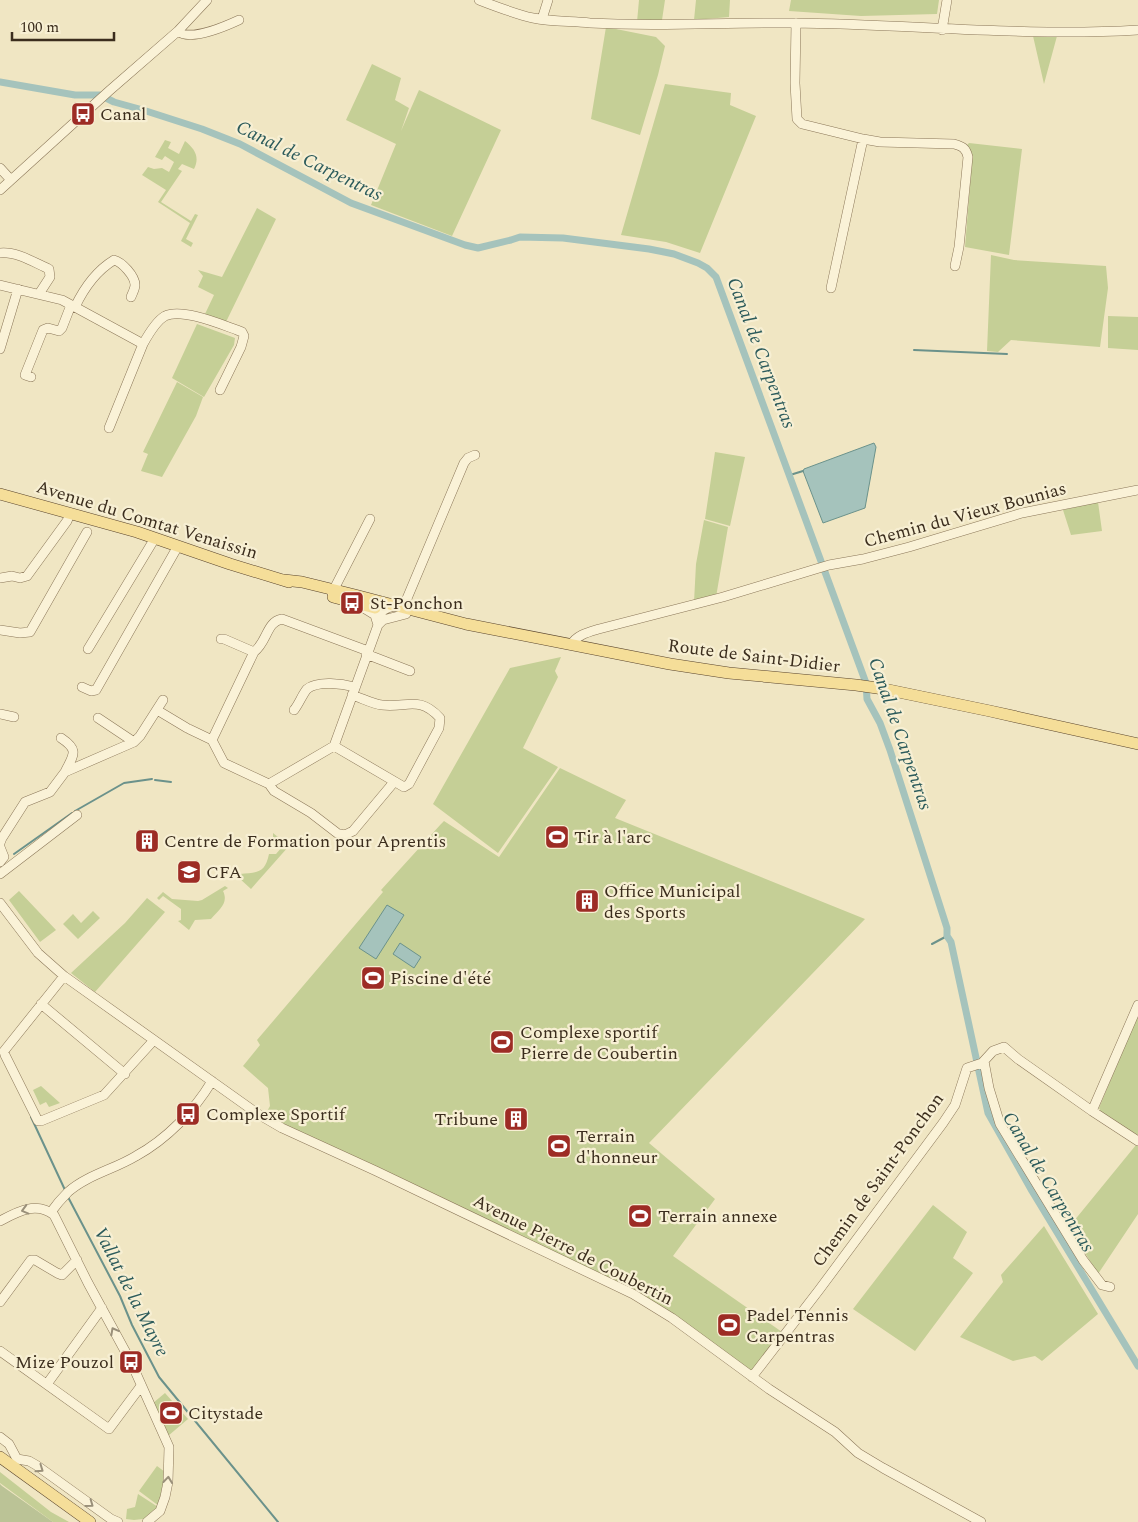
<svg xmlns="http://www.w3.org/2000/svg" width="1138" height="1522" viewBox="0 0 1138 1522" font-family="Spectral,serif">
<rect width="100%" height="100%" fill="#f0e6c3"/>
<path fill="#c5cf96" d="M639 0H665L662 20 637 22Z
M696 0H730L729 17 694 20Z
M791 0H939L937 14 861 16 789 11Z
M606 27 656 37 665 46 658 75 640 135 591 119Z
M1033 36H1057L1044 84Z
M372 64 401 78 395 100 409 108 401 131 419 90 501 130 452 236 371 205 396 144 346 120Z
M665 84 731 93 730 105 756 116 700 253 666 242 621 235Z
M165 140 171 142 168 148 179 154 185 141C195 149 200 157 194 169L182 164 178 169 182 171 161 202 191 221 195 214 198 215 186 239 193 243 191 247 181 241 190 223 158 202 166 190 142 175 148 167 154 169 162 168 169 172 174 162 165 156 162 160 155 157Z
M969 143 1022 149 1009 255 965 247 972 160 970 151 967 145Z
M257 208 276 219 225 324 206 317 205 314 214 295 198 287 203 276 198 270 222 277Z
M991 255 1014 260 1106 266 1108 288 1100 347 1011 340 998 352 987 351Z
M1108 316 1138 317V350L1108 348Z
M197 324 235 338 234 345 204 397 172 378Z
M177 382 203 397 196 416 162 477 141 471 148 454 143 452Z
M715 452 745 457 730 526 705 519Z
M1098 502 1102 531 1071 535 1063 510Z
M704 520 728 527 716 597 694 602 696 564Z
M561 657 555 671 558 677 523 748 558 767 498 853 433 804 510 668Z
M560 768 626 800 615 818 865 919 649 1143 715 1199 673 1256 782 1332 752 1372 676 1318 265 1115 270 1106 268 1088 243 1066 260 1045 257 1040 383 892 381 890 441 824 444 821 499 857Z
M273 833 289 846 251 889 239 878 235 880 240 874C257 872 265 874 269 854H276L282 847V845L273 837Z
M225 886 228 888 223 891C229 903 219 910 211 919L195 920 189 930 178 921 181 920V909L163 896 159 900 157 898 163 892 172 899 198 901 202 900Z
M19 891 56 930 40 942 9 900Z
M147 898 165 912 95 992 71 973 125 923Z
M93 911 100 918 78 939 63 924 73 914 81 923Z
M1138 1014V1135L1103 1116 1099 1108Z
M41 1086 60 1103 49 1107 46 1102 40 1105 33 1090Z
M1136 1145 1138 1146V1214L1098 1274 1069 1227Z
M933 1205 967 1232 953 1258 973 1273 915 1351 853 1309Z
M1044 1226 1098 1314 1042 1361 1035 1356 1013 1361 960 1337 1003 1282 1001 1275Z
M165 1393 188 1419 168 1436 153 1403Z
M157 1466 165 1472 163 1489 159 1506 139 1491Z
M0 1472 51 1512 69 1522H53L0 1483Z
M138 1494 158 1507 144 1520 143 1519 134 1520 126 1519 127 1509 135 1507Z"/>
<path fill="#bbc396" d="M0 1484 2 1486 53 1522H0Z"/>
<path fill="#a5c3bc" stroke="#6b928b" d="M874 443 876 447 865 508 823 523 803 471 804 469Z
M387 905 404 915 376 959 359 948Z
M400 943 421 957 414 968 393 954Z"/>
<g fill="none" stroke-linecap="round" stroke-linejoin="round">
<path stroke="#6b928b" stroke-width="2" d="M914 350 1007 354
M790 475 803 471
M155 780 171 782
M75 811 124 783 152 779
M14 854 72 813
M932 944 947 936
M31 1117 65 1190
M68 1197 120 1296 132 1325 159 1377 278 1522"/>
<path stroke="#a5c3bc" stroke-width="7" d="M0 82 75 95H100L114 102 143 110 202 129 240 144 351 203 465 245 478 248 511 240 520 237 563 238 649 249 674 254 698 263 707 268 716 277 866 683 867 699 880 723 890 750 947 928V936L951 942 988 1113 1032 1191 1138 1366"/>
<defs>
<path id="minor" d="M479 0C497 7 515 14 533 18 552 22 571 21 590 23 658 27 726 22 794 23 909 24 1023 37 1138 30
M542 19 548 0
M796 23 795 83 797 119 802 124 863 139 880 142 954 144C962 146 966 148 968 157L959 247 955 266
M942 30 947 0
M178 31C190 42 226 26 239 20
M0 168 11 180
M0 190 109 91 178 31 207 0
M0 253C16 251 35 263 49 269L50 277 39 294
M0 285 62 300 143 344C148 335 156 321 165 316 182 308 220 324 237 330L242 332 244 336 241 347 220 390
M831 288 863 139
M75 307C84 288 96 271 114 260 122 262 135 276 135 285 135 289 132 294 131 297
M0 349 18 289
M31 377 25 375 43 330 48 328 59 331 62 328 71 305
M109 428 143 344
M0 578 12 576 20 578 27 576 67 521 70 514
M332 593 370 519
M403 608 464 463 468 458 475 455
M378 620C379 610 388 607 396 606
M378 625 383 620 406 614
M0 630 20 633 30 632 87 532
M221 639H224L254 652
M571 645C576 635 589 632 599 629L723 597 829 565 863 559 909 547 1022 513 1138 490
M88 649 155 538
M366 654 410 671
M82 687 91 691 96 690 178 546
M157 710 187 728
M294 710C299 704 302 695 307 689 318 680 343 684 355 687
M0 714 14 717
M98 718 134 742
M189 729 212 740
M61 738C79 750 74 754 65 772
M334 746 404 787 409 784 439 728 440 718C419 695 407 708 382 705 372 704 362 698 352 695
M269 784 224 763 212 740 254 652C268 641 266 622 282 619L368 651
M269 784 334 746 378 625 375 615 362 607
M269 784 274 791 311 813 337 833 345 835 353 831 394 782
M0 843 2 838 25 802 50 792 65 772 134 742 140 736 163 700
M0 847 4 857 0 862
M0 874 77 815
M0 903 38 953 64 976 258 1114 282 1128 376 1171 633 1294 672 1318 769 1389 835 1432 858 1453 883 1468 981 1522
M64 976 4 1051 5 1055 38 1121H41L104 1095 154 1040
M41 1004 125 1074
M984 1061 989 1088 1000 1124 1083 1260 1102 1285 1110 1287
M1092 1111 1138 1005
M51 1212C56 1205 62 1198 68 1192 87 1175 115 1169 136 1156 167 1139 194 1111 212 1081
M0 1221C17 1212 36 1201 54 1215L88 1283 131 1362 169 1447 168 1482 165 1497 160 1511 147 1522
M0 1302 31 1260H35L57 1273 62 1275 77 1260
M0 1351 109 1429 141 1386
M752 1377 819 1290 943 1123 955 1105 967 1068 982 1063 993 1051 1004 1047 1018 1059 1092 1111 1138 1141
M47 1384 102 1308
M0 1437 9 1444 17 1459
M17 1459 29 1461 36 1465 111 1519 118 1522"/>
<path id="major" d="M0 494 137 532 230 564 289 582
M284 580 302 582 355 595 466 624 670 664 729 673 856 685 884 689 990 711 1138 744
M333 597 375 608
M0 1457 90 1522"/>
</defs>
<use href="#minor" stroke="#8b7759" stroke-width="10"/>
<use href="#major" stroke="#59442d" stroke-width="12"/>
<use href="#minor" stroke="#faf2d7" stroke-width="9"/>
<use href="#major" stroke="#f5de99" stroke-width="11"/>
</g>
<defs><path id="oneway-chevron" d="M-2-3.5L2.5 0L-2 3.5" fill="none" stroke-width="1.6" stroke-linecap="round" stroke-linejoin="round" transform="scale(1.25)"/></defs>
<g stroke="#9a907a">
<use href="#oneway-chevron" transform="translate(25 1210) rotate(165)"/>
<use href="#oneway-chevron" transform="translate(114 1331) rotate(-118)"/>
<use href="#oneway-chevron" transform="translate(40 1469) rotate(35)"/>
<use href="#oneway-chevron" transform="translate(168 1480) rotate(-84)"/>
<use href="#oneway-chevron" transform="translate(90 1504) rotate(36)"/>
</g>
<defs>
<symbol id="bus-square" viewBox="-11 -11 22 22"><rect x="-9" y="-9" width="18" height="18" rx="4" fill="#9d2c25" stroke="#f7efd3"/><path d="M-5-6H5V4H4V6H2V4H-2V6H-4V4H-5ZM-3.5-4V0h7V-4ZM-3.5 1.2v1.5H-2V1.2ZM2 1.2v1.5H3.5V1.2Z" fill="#fff"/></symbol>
<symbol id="stadium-square" viewBox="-11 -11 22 22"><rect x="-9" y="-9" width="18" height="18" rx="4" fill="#9d2c25" stroke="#f7efd3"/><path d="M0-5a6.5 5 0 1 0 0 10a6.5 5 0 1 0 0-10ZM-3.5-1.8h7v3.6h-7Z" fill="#fff"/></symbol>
<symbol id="building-square" viewBox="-11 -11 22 22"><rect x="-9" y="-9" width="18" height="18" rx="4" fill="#9d2c25" stroke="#f7efd3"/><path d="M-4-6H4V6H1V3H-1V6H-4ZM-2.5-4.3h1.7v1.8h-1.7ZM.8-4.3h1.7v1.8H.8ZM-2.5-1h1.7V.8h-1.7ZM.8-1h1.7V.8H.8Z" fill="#fff"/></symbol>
<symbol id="school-square" viewBox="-11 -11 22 22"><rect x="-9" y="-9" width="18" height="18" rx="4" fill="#9d2c25" stroke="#f7efd3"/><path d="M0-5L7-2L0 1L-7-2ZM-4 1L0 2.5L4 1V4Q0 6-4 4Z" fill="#fff"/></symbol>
</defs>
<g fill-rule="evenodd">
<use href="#bus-square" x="69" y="100" width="28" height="28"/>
<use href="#bus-square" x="338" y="589" width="28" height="28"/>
<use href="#stadium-square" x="543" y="823" width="28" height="28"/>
<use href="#building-square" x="133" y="827" width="28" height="28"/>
<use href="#school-square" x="175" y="858" width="28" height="28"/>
<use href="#building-square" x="573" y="887" width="28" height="28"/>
<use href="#stadium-square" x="359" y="964" width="28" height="28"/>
<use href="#stadium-square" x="488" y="1028" width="28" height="28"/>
<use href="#bus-square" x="174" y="1100" width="28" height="28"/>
<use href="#building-square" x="502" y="1105" width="28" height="28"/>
<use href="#stadium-square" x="545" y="1132" width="28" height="28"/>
<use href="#stadium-square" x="626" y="1202" width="28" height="28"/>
<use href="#stadium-square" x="715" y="1311" width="28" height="28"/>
<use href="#bus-square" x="117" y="1348" width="28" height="28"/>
<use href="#stadium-square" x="157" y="1399" width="28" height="28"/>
</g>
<g text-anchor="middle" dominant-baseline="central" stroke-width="4.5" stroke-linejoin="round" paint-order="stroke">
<g font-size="18" fill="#3b2d1d" stroke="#f7efd3" text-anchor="start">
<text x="100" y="114">Canal</text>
<text x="370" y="603">St-Ponchon</text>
<text x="574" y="837">Tir à l'arc</text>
<text x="164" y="841">Centre de Formation pour Aprentis</text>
<text x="206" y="872">CFA</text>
<text x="604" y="891">Office Municipal<tspan x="604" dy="21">des Sports</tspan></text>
<text x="390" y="978">Piscine d'été</text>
<text x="520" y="1032">Complexe sportif<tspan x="520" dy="21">Pierre de Coubertin</tspan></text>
<text x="206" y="1114">Complexe Sportif</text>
<text x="498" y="1119" text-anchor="end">Tribune</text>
<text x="576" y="1136">Terrain<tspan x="576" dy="21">d'honneur</tspan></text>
<text x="658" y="1216">Terrain annexe</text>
<text x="746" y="1315">Padel Tennis<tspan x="746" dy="21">Carpentras</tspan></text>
<text x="114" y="1362" text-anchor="end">Mize Pouzol</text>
<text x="188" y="1413">Citystade</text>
</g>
<g font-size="18" fill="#3b2d1d" stroke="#f7efd3">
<text transform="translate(965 515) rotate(-15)">Chemin du Vieux Bounias</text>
<text transform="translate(147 520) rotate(17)">Avenue du Comtat Venaissin</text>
<text transform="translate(754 656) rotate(7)">Route de Saint-Didier</text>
<text transform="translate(878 1180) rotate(-54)">Chemin de Saint-Ponchon</text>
<text transform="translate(573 1250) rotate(27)">Avenue Pierre de Coubertin</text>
</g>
<g font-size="19" font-style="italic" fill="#2c5b5b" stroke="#f7efd3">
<text transform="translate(309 161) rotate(26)">Canal de Carpentras</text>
<text transform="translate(761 353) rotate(69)">Canal de Carpentras</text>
<text transform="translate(900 734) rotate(71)">Canal de Carpentras</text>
<text transform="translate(1048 1182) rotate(59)">Canal de Carpentras</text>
<text transform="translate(131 1292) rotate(63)">Vallat de la Mayre</text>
</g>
</g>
<path d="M12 32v8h102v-8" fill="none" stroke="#3b2d1d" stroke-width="2.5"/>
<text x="20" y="32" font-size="15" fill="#3b2d1d" stroke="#f7efd3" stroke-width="4" paint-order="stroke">100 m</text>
</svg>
